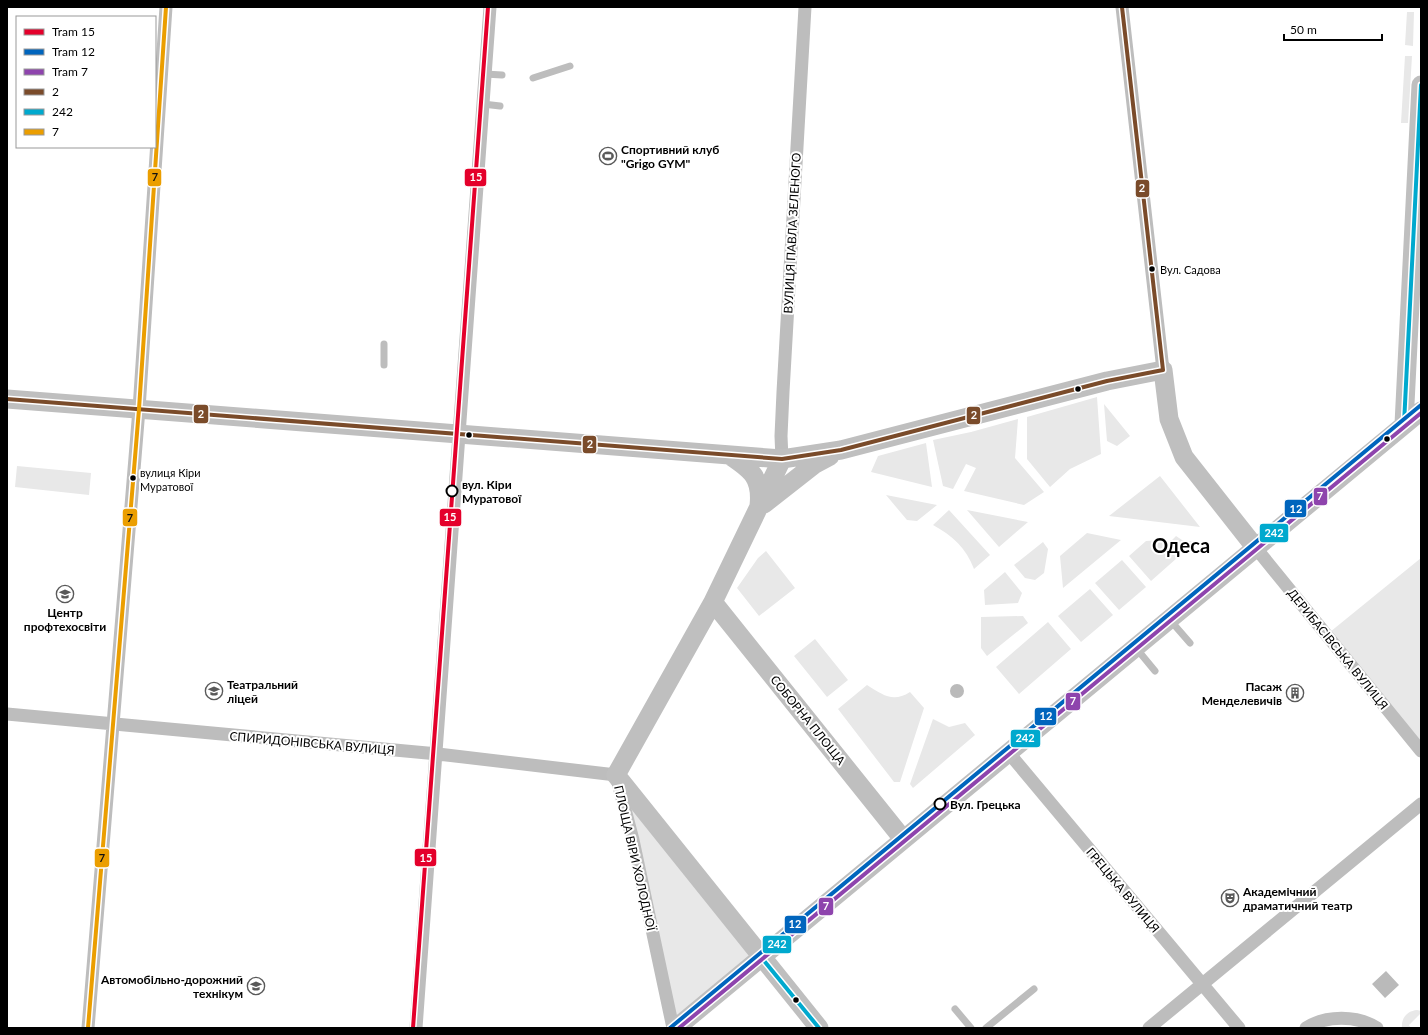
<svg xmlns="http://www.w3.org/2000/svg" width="1428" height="1035" viewBox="0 0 1428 1035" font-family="Lato,sans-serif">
<rect width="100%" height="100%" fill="#fff"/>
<path fill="#e8e8e8" d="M1407 12H1414L1413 46 1405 45Z
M1405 56H1412L1408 123H1401Z
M1097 397 1101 454 1070 469 1050 487 1027 459V417Z
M1104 404 1130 436 1117 446 1107 441Z
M1018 419 1015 458 1044 492 1024 505 964 491 976 468 966 464 953 489 943 486 933 440 971 432Z
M926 443 932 487 871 472 878 456Z
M17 466 91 473 89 495 15 487Z
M1160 476 1200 527 1109 516Z
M886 495 937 505 917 521 907 520Z
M949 510 990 555 974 569C966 548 953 536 933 525Z
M967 510 1028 522 999 547Z
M1087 533 1121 540 1063 588 1060 556Z
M1176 536 1182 540 1196 542 1182 554 1171 541Z
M1161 540 1177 558 1151 581 1129 556 1146 541Z
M1043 542 1048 549 1044 573 1035 580 1025 578 1014 565Z
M766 551 795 588 759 616 737 588 758 558Z
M1421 558V746L1330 632Z
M1122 560 1146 587 1119 610 1095 583Z
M1005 572 1022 593 1018 603 985 605 984 590Z
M1090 589 1113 615 1081 642 1058 616Z
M1023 616 1028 623 987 656 981 648V617Z
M1048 622 1071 649 1019 694 996 667Z
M815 639 848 680 827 697 794 656Z
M867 685C883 695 893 703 910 692L924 708 900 782H894L838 709Z
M933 719 949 727 965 723 975 735 913 788 910 784Z
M616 775 761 957 676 1028Z
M1417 1010 1421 1011V1013L1409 1025 1411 1028H1402C1401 1018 1407 1011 1417 1010Z"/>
<path fill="#bababa" d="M950 691a7 7 0 1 1 14 0a7 7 0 1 1-14 0Z
M1386 971 1399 985 1385 998 1372 984Z"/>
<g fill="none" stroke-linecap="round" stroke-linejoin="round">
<path stroke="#bdbdbd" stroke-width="7" d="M485 74 502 75
M533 78 570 66
M483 104 500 106
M384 365V344
M1170 620 1190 643
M1136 648 1155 671
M955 1009 971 1028
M986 1028 1034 989"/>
<path stroke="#bdbdbd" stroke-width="13" d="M1122 7 1163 370
M782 459 781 436 783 392 805 7
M1255 547 1421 751
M7 714 438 754 616 775 633 840 673 1028
M1008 752 1239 1028
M88 1028 139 409 166 7
M416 1028 490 7
M1149 1028 1421 804
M1306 1028C1326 1015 1357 1015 1377 1028"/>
<path stroke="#bfbfbf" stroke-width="19" d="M7 399 782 459 841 450 1107 381 1163 370 1169 419 1184 457 1255 547
M1404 424 1421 85
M729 455C752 470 762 478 759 506
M782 459 713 602 616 775 819 1028
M764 504 815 464 830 456
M713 602 903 839
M676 1028 1421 411"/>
<defs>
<path id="bus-1" d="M1122 7 1163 370
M7 399 782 459 841 450 1107 381 1163 370"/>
<path id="bus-2" d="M1404 424 1421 85
M761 957 819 1028
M676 1028 1421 411"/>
<path id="bus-3" d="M88 1028 139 409 166 7"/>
</defs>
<use href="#bus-1" stroke="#fff" stroke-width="7"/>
<use href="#bus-2" stroke="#fff" stroke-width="7"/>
<use href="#bus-3" stroke="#fff" stroke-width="7"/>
<use href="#bus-1" stroke="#7a4b2a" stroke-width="4"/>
<use href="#bus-2" stroke="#00a9ce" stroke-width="4"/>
<use href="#bus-3" stroke="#eb9e00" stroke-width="4"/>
<defs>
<path id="tram-1" d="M413 1028 488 7"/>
<path id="tram-2" d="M670 1028 1421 405"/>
<path id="tram-3" d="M679 1028 1421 413"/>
</defs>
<use href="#tram-1" stroke="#fff" stroke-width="7"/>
<use href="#tram-2" stroke="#fff" stroke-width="7"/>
<use href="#tram-3" stroke="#fff" stroke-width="7"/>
<use href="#tram-1" stroke="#e4002b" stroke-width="4"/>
<use href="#tram-2" stroke="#0065bd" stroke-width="4"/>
<use href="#tram-3" stroke="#8e44ad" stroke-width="4"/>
</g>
<defs>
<symbol id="stadium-ring" viewBox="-11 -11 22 22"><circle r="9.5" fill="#fff" stroke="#595959" stroke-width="1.5"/><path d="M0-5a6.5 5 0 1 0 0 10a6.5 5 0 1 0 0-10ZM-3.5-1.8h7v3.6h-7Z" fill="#595959"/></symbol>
<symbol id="university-ring" viewBox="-11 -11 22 22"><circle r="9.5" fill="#fff" stroke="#595959" stroke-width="1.5"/><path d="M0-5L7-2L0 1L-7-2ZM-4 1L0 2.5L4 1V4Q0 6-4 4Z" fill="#595959"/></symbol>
<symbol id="building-ring" viewBox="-11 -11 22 22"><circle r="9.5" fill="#fff" stroke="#595959" stroke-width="1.5"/><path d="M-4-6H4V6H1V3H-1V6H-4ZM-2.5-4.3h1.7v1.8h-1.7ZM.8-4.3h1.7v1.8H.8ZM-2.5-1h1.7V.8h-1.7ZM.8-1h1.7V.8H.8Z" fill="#595959"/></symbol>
<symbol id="theatre-ring" viewBox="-11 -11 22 22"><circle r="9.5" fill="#fff" stroke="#595959" stroke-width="1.5"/><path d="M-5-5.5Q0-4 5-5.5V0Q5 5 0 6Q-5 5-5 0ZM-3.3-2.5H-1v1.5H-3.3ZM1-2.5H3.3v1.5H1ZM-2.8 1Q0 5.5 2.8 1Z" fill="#595959"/></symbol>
</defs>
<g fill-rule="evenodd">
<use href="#stadium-ring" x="598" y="146" width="20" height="20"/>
<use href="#university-ring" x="55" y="584" width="20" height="20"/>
<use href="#university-ring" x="204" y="681" width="20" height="20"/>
<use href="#building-ring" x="1285" y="683" width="20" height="20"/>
<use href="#theatre-ring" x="1220" y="888" width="20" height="20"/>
<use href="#university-ring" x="246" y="976" width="20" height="20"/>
</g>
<g fill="#000" stroke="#fff" stroke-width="1.5">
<circle cx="1152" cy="269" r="3.5"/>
<circle cx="1078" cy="389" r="3.5"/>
<circle cx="469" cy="435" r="3.5"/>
<circle cx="1387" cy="439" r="3.5"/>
<circle cx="133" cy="478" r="3.5"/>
<circle cx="796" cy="1000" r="3.5"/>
</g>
<g fill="#fff" stroke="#000" stroke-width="2">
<circle cx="452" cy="491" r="5.5"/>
<circle cx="940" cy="804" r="5.5"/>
</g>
<g text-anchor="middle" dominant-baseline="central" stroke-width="4" stroke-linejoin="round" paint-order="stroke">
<g font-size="11" fill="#000" stroke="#fff" text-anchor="start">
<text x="1160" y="269">Вул. Садова</text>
<text x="140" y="472">вулиця Кіри<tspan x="140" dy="14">Муратової</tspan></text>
</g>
<g font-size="12" font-weight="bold" fill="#000" stroke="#fff" text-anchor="start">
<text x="621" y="149">Спортивний клуб<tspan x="621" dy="14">"Grigo GYM"</tspan></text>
<text x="65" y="612" text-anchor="middle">Центр<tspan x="65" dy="14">профтехосвіти</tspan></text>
<text x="227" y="684">Театральний<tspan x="227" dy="14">ліцей</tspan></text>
<text x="1282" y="686" text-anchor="end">Пасаж<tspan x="1282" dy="14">Менделевичів</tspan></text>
<text x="1243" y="891">Академічний<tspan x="1243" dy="14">драматичний театр</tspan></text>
<text x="243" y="979" text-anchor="end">Автомобільно-дорожний<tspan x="243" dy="14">технікум</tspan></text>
</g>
<g font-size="12" fill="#000" stroke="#fff">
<text transform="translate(792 233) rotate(-87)">ВУЛИЦЯ ПАВЛА ЗЕЛЕНОГО</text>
<text transform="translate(1338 649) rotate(51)">ДЕРИБАСІВСЬКА ВУЛИЦЯ</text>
<text transform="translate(808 720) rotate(51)">СОБОРНА ПЛОЩА</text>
<text transform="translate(312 743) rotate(5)">СПИРИДОНІВСЬКА ВУЛИЦЯ</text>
<text transform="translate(635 858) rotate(77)">ПЛОЩА ВІРИ ХОЛОДНОЇ</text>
<text transform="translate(1123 890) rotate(50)">ГРЕЦЬКА ВУЛИЦЯ</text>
</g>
<g font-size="12" font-weight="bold" fill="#000" stroke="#fff" text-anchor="start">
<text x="462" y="484">вул. Кіри<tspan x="462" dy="14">Муратової</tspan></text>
<text x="950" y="804">Вул. Грецька</text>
</g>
<g font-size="20" font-weight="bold" fill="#000" stroke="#fff">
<text x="1181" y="545">Одеса</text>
</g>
</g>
<g stroke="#fff" stroke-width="1.5">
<rect x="464" y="168" width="23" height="19" rx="4" fill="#e4002b"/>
<rect x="147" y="168" width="15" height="19" rx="4" fill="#eb9e00"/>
<rect x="1135" y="179" width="15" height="19" rx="4" fill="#7a4b2a"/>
<rect x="193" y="404" width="16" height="20" rx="4" fill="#7a4b2a"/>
<rect x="966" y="406" width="15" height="19" rx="4" fill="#7a4b2a"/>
<rect x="582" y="435" width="15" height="19" rx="4" fill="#7a4b2a"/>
<rect x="1313" y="487" width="15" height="19" rx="4" fill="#8e44ad"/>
<rect x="1284" y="499" width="23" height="19" rx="4" fill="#0065bd"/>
<rect x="439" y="508" width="23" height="19" rx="4" fill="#e4002b"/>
<rect x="122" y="508" width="16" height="19" rx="4" fill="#eb9e00"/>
<rect x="1259" y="523" width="30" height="20" rx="4" fill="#00a9ce"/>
<rect x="1065" y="692" width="16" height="19" rx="4" fill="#8e44ad"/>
<rect x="1034" y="707" width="23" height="19" rx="4" fill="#0065bd"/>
<rect x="1010" y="729" width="31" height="19" rx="4" fill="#00a9ce"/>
<rect x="414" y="848" width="23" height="19" rx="4" fill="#e4002b"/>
<rect x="94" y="848" width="16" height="20" rx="4" fill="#eb9e00"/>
<rect x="818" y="897" width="16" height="19" rx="4" fill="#8e44ad"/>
<rect x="784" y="915" width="23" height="19" rx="4" fill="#0065bd"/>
<rect x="762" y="935" width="30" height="19" rx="4" fill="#00a9ce"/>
</g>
<g font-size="11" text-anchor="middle" font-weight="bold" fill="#fff">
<text x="476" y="181">15</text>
<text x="1142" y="192">2</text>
<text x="201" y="418">2</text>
<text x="974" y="419">2</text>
<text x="590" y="448">2</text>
<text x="1320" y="500">7</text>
<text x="1296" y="513">12</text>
<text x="450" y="521">15</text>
<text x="1274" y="537">242</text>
<text x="1073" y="705">7</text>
<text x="1046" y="720">12</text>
<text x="1025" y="742">242</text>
<text x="426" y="862">15</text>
<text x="826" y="910">7</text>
<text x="795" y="928">12</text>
<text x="777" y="948">242</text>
</g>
<g font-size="11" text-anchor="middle" font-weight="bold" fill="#111">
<text x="155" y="181">7</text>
<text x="130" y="522">7</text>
<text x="102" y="862">7</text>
</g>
<rect width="1428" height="1035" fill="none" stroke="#000000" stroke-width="16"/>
<rect x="16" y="16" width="140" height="132" fill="#ffffff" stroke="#999999"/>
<rect x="24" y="29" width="20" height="6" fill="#e4002b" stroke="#999999"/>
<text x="52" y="36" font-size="12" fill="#000000">Tram 15</text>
<rect x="24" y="49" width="20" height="6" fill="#0065bd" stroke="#999999"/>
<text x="52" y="56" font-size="12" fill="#000000">Tram 12</text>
<rect x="24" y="69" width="20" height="6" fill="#8e44ad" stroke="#999999"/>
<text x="52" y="76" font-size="12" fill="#000000">Tram 7</text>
<rect x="24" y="89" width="20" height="6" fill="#7a4b2a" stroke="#999999"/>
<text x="52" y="96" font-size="12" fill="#000000">2</text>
<rect x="24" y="109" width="20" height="6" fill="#00a9ce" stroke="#999999"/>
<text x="52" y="116" font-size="12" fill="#000000">242</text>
<rect x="24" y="129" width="20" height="6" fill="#eb9e00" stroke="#999999"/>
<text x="52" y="136" font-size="12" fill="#000000">7</text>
<path d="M1284 34v6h98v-6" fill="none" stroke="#000000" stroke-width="2"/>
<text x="1290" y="34" font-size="12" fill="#000000" stroke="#ffffff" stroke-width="3" paint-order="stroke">50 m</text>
</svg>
